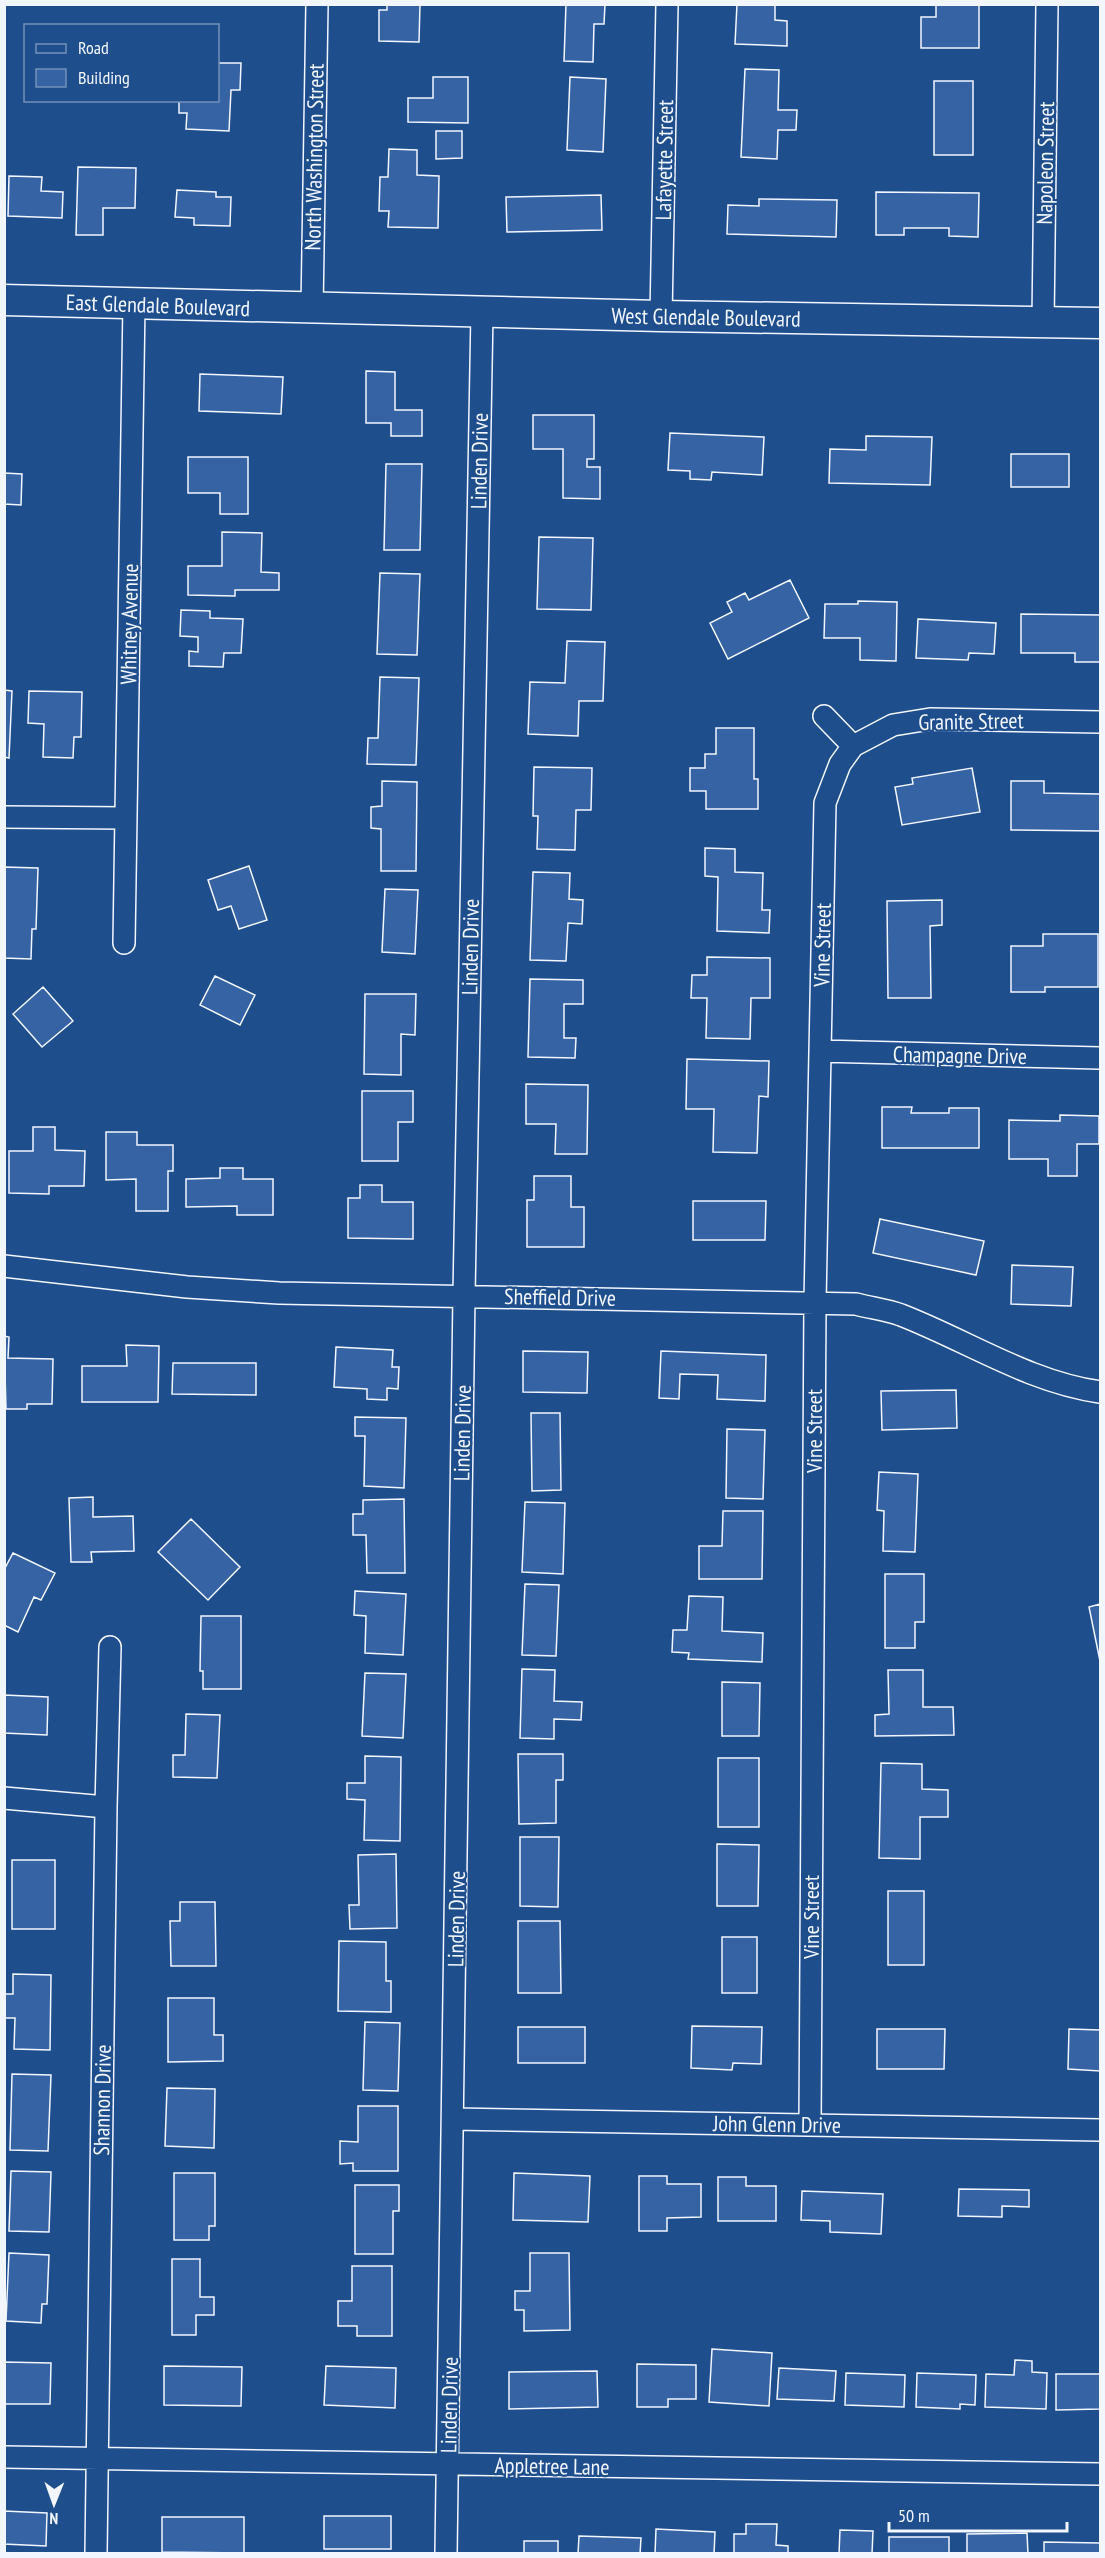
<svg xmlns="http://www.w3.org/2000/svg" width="1105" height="2558" viewBox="0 0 1105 2558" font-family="'PT Sans Narrow',sans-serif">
<rect width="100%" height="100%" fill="#1f4e8c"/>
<path fill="#3563a3" stroke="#f2f6ff" stroke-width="1.5" d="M387 4H420L419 42 379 41V10H387Z
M566 4H605L604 24H594L593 62 564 61Z
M737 4H775V20L787 21V46L735 44Z
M936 4H979V48H921V17H936Z
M218 63H241L240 90H231L229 131 186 129 187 113H179V100H218Z
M745 69 779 70 778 110H797L796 130H778L777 159 741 157Z
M433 77H468V123L408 122V98H433Z
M570 77 606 79 603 152 567 150Z
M934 81H973V155H934Z
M436 131H462V158L436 159Z
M389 149 417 150V175L439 176 438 228 388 227 389 211H379L380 177H388Z
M78 167 136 168 135 208H103V235H76Z
M9 176 42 177 41 191 63 192 62 218 8 216Z
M177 190 216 192V197H231L230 226 194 225V218L175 217Z
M876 192 979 193 978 237 949 236V228H904V235H876Z
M601 195 602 230 507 232 506 197Z
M759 199 837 200 836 237 727 234 728 205 759 206Z
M366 371 395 372V410H422V436H391V423H366Z
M200 374 283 377 281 414 199 411Z
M533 415H594V459H587V467H600V499L563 498V449H533Z
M670 433 764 437 762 475 712 472 711 480 690 479V471L668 470Z
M866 436 932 437 930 485 829 483 830 449 866 450Z
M1011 454H1069V487H1011Z
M188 457H248V514H220V493H188Z
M386 464H422L420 550H384Z
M4 473 22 474 21 505 4 504Z
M222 532 262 533 261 572 279 573V590H235V596L188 595V566H222Z
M539 537 593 538 591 610 537 609Z
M380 573 420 574 417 655 377 654Z
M790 580 809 618 728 659 710 623 732 612 727 602 745 593 749 600Z
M858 601 897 602 896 661 860 660V638H824L825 604H858Z
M181 610 210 611V618L243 619 241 653H224L223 667 189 666V651L198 652V637L180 636Z
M1021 614 1100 615V662H1075V653H1021Z
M918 619 996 623 994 654 969 653 968 660 916 658Z
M567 641 605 642 603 701H579L578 736 528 734 530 682 565 683Z
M380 677 419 678 416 765 367 764 368 738H378Z
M4 690 12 691 9 758 4 757Z
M29 691 82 692 81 737H74L73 758 43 757 44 724 28 723Z
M716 728H754V779H758V809H706V791H690V768H705V754H716Z
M534 767 592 768 591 810H576L575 850 537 849 538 816H533Z
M972 768 980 812 902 825 895 787 913 784 912 778Z
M382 781 417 782 416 871H381V829L371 828V807L382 806Z
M1011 781H1044V793L1100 794V831L1011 830Z
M705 848 735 849V872L763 873 762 910H770L769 933 717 931 718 877 705 876Z
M249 866 267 920 239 929 231 906 218 910 208 880Z
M4 867 38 868 36 929H32L31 959 4 958Z
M533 872 570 873 569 899 583 900 582 924 568 923 566 961 530 960Z
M385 889 418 890 415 954 382 952Z
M942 900V925L930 926 931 998H888L887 901Z
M1043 934H1098V987H1045V992H1011V946H1043Z
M707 957 770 958V998H751L750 1039 706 1038 707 998H691L692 975H707Z
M215 976 255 995 240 1025 200 1005Z
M530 979 583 980V1004H564V1038H576L575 1058 528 1057Z
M43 987 73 1021 42 1047 13 1014Z
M365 994H416L415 1035 401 1034V1075L364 1074Z
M687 1059 769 1061 768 1097 759 1096 757 1153 713 1152 714 1109H686Z
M526 1084 588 1085 587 1154H555L556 1124H526Z
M362 1091H413V1122H398V1161H362Z
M882 1107H912L911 1113H949V1108H979V1148H882Z
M1060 1115 1099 1116V1144H1077V1176H1048V1159H1009V1120L1060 1121Z
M33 1127H55V1150L85 1151 84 1186H49V1194L9 1193V1151H33Z
M106 1132H137V1145H173V1171H168V1211H136V1179L106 1180Z
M220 1168H243V1179H273V1215H237V1206L186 1207V1179L220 1178Z
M534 1176H571V1207H584V1247H527V1200H534Z
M360 1185H382V1202H413V1239L348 1238V1198H360Z
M693 1201H766L765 1240H693Z
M880 1219 984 1241 976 1275 873 1253Z
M1012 1265 1073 1267 1071 1306 1011 1304Z
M4 1336 9 1337 8 1358 53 1359 52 1404H27V1409H6Z
M126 1345 159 1346 158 1402H82V1366H127Z
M336 1347 393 1350 392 1367H399L398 1389 387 1388V1400L367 1399V1389L334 1387Z
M523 1351 588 1352 587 1393 523 1392Z
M661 1351 766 1355 765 1401 717 1399 718 1375 680 1374 679 1399 659 1398Z
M173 1363H256V1395L172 1394Z
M956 1390 957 1428 882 1430 881 1391Z
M531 1413H560L561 1490 532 1491Z
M355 1417 406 1418 404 1488 364 1486 365 1436H355Z
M727 1429 765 1430 763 1499 726 1498Z
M879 1472 918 1474 915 1552 883 1551 884 1511 877 1510Z
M93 1497V1517L133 1516 134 1551 91 1552 92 1562H71L69 1498Z
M404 1499 405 1573H367L366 1535H353V1514H363V1500Z
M525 1502 565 1503 563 1574 522 1572Z
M723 1511H763L762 1579H699V1546H722Z
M191 1519 240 1567 208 1600 158 1552Z
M13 1553 55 1573 41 1600 34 1597 18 1632 4 1625V1570Z
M885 1574H924V1622H915V1648H885Z
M525 1584 559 1585 556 1656 522 1655Z
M355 1591 406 1594 403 1655 365 1653 366 1616 354 1615Z
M689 1596 723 1597 722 1631 763 1633 762 1662 688 1659 689 1653 672 1652 673 1630H687Z
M1100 1604V1661L1089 1607Z
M201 1616H241V1689H203V1671H200Z
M522 1669 555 1670 554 1701 582 1702 581 1720 554 1719V1739L520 1738Z
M888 1670H923V1707H953L954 1735 875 1736V1715L889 1714Z
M365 1673 406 1674 403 1738 362 1736Z
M722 1682 760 1683 759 1736H722Z
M4 1695 48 1697 47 1735 4 1733Z
M186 1714 220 1715 217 1778 173 1777V1755H185Z
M518 1754H563V1780H556V1823L519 1824Z
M365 1756 401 1757 400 1841 364 1840 365 1800 347 1799V1783H365Z
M718 1758H759V1827H718Z
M881 1763 922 1764V1789L948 1790V1817H920V1859L879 1858Z
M520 1837H559L558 1907 520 1906Z
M717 1844 759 1845 758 1906H717Z
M396 1854 397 1928 350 1929 349 1905H359L358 1855Z
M12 1860H55V1929H12Z
M888 1891H924V1965H888Z
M180 1902H215L216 1966H171L170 1921H180Z
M518 1921H560L561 1993H518Z
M722 1937H757V1993H722Z
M339 1941 386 1942V1981H391V2012L338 2011Z
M13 1974 51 1975 50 2050 14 2049 15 2018H4V1994H13Z
M168 1998H214V2035H223V2061L168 2062Z
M365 2022 400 2023 398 2091 363 2090Z
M692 2026 762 2027 761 2064 733 2063 732 2070 691 2068Z
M518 2027H585V2063H518Z
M877 2029H945L944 2069H877Z
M1069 2029 1100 2030V2071L1068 2069Z
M12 2074 51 2075 48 2151 10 2150Z
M167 2088 215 2089 214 2148 165 2146Z
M358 2106H398V2171H353V2163L340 2164V2141L358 2142Z
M11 2171 51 2172 49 2232 9 2231Z
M174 2173H215V2226H209V2240H174Z
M514 2173 590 2176 588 2222 513 2220Z
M639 2176H667V2184H701V2217L667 2218V2231H639Z
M718 2177H746V2186H776V2221H718Z
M355 2185H399V2211H393V2254H355Z
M959 2189 1029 2190V2207L1002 2206V2217L958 2216Z
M802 2191 883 2194 881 2234 830 2232V2221L801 2220Z
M9 2253 49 2255 47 2304H42L41 2323 6 2321Z
M530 2253H569L570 2330 524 2331V2310H515V2291H530Z
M172 2259H200V2297H214V2315H196V2335H172Z
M352 2266H392V2336H357V2326H338V2301H352Z
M712 2349 772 2353 769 2406 709 2402Z
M1015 2360 1032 2361V2372L1047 2373 1046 2409 985 2407 986 2374 1014 2375Z
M4 2362 51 2363 50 2404H4Z
M637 2364 696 2365V2399H668V2407H637Z
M164 2366 242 2367 241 2406 164 2405Z
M326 2366 396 2368 395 2408 324 2405Z
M779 2368 836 2371 834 2401 777 2399Z
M597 2371 598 2407 509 2409V2372Z
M846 2373 905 2375 904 2407 845 2405Z
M917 2373 976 2375 975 2405 960 2404V2409L916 2407Z
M1056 2374H1100V2409L1056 2410Z
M4 2511 47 2513 46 2546 4 2544Z
M324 2516H391V2549H324Z
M162 2517H244V2553L162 2552Z
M746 2524H777L776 2545 788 2546V2554H734V2534H746Z
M656 2529 715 2532 714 2554H655Z
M840 2530 873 2531 872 2554H839Z
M1027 2533 1028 2554H967V2534Z
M579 2536 641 2538 640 2554H578Z
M889 2537H949V2554H889Z
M524 2541H558V2554H524Z
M1044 2542 1100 2543V2554H1044Z"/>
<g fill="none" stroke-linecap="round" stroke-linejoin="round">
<defs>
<path id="street" d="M312 309 317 4
M661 316 667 4
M1043 322 1047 4
M824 716 853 746
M4 817 125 818
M124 943 134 304
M820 1051 1100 1058
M4 1266 187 1287 279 1293 856 1304C871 1308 887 1310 901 1315 968 1341 1029 1382 1100 1392
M4 1798 106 1807
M454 2119 1100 2130
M810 2124 815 1302 825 803 840 764 853 746 893 725 930 719 1100 722
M4 2457 1100 2474
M96 2554 106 1807 110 1647
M446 2554 464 1295 482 312"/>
<path id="secondary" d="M4 300 661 316 1100 323"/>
</defs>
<use href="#street" stroke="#f2f6ff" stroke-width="24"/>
<use href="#secondary" stroke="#f2f6ff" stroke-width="33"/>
<use href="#street" stroke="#1f4e8c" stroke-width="21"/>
<use href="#secondary" stroke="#1f4e8c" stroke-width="30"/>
</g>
<g text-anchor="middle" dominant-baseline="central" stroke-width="4.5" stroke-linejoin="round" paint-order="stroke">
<g font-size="22" fill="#f2f6ff" stroke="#1f4e8c">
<text transform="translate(314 157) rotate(-89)">North Washington Street</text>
<text transform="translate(664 160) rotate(-89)">Lafayette Street</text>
<text transform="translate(1045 163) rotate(-89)">Napoleon Street</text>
<text transform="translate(158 305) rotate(2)">East Glendale Boulevard</text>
<text transform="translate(706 317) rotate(1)">West Glendale Boulevard</text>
<text transform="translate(479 461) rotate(-89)">Linden Drive</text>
<text transform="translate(129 624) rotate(-89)">Whitney Avenue</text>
<text transform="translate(971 721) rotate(-1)">Granite Street</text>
<text transform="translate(822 945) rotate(-89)">Vine Street</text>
<text transform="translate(470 947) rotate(-89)">Linden Drive</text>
<text transform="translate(960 1055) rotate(1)">Champagne Drive</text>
<text transform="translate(560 1297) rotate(1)">Sheffield Drive</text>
<text transform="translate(814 1431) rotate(-90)">Vine Street</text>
<text transform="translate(462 1433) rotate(-89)">Linden Drive</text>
<text transform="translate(811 1917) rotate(-90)">Vine Street</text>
<text transform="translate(456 1919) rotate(-89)">Linden Drive</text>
<text transform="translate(102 2100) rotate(-89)">Shannon Drive</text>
<text transform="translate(777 2124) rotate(1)">John Glenn Drive</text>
<text transform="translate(449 2405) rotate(-89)">Linden Drive</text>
<text transform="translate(552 2466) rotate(1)">Appletree Lane</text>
</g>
</g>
<rect width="1105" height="2558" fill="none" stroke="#f2f6ff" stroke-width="12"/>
<rect x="24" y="24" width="195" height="78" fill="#1f4e8c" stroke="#7391ba" stroke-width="1.5"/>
<rect x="36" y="44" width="30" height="9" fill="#1f4e8c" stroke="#7391ba" stroke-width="1.5"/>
<text x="78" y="54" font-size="18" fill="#f2f6ff">Road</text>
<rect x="36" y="69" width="30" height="18" fill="#3563a3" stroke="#7391ba" stroke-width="1.5"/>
<text x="78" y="84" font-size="18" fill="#f2f6ff">Building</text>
<g transform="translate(54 2504) rotate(181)" stroke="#1f4e8c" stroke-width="4.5" paint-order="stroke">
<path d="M0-4.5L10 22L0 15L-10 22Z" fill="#f2f6ff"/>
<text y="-9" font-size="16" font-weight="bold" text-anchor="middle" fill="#f2f6ff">N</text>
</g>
<path d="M889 2522v9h178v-9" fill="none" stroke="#f2f6ff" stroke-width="3"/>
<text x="898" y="2522" font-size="18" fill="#f2f6ff" stroke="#1f4e8c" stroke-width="4.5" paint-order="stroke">50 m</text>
</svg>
